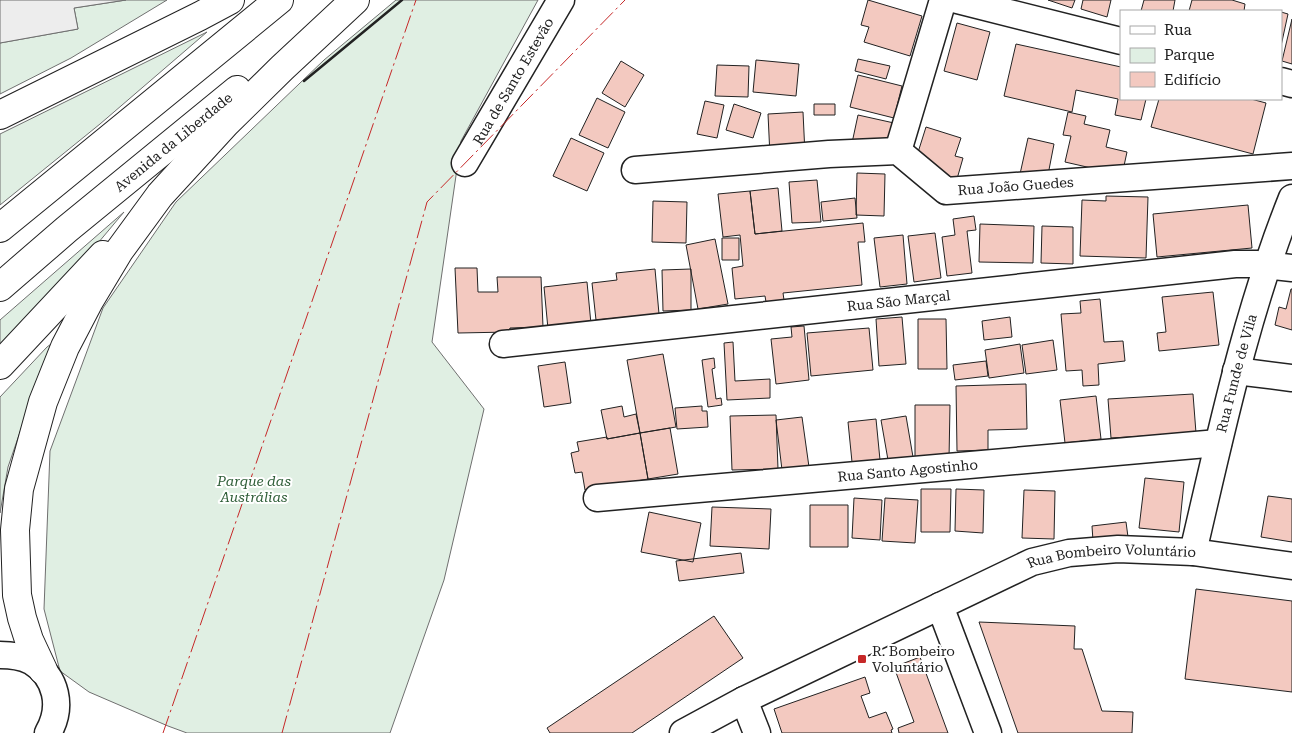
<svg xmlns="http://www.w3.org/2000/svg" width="1292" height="733" viewBox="0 0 1292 733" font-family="'Roboto Serif',serif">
<rect width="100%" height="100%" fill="#fff"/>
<path fill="#e0efe3" stroke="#6f6f6f" d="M126 0H167L71 58 0 94V43L78 29 74 8Z
M396 0H538L461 141 432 342 484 409 444 580 390 733H187L168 726 89 692 60 671 44 609 50 451 103 308 176 202 324 60Z
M207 32 100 124 0 205V134Z
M124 212 67 280 0 351V320Z
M55 341 31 400 8 467 0 513V397L47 347Z"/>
<path fill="#ededed" stroke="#6f6f6f" d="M0 0H126L74 8 78 29 0 43Z"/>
<path fill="#f3c9c0" stroke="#222" d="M868 0 922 16 910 56 864 42 869 27 861 25Z
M1048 0H1075L1072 8Z
M1083 0H1111L1107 17 1081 9Z
M1144 0H1175L1173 11H1141Z
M1192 0H1232L1245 4 1244 11H1189Z
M1281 12 1288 14 1281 46Z
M1292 19V64L1282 61Z
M957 23 990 32 977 80 944 71Z
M1016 44 1121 67V99H1146L1141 120 1115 115 1118 99 1076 90 1072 112 1004 96Z
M858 59 890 66 886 79 855 71Z
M756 60 799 64 796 96 753 92Z
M621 61 644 75 625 107 602 93Z
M717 65 749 66 748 97 715 96Z
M858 75 902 86 894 118 850 107Z
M597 98 625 112 608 148 579 135Z
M1159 99H1251L1266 103 1253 154 1151 127Z
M705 101 724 105 717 138 697 134Z
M734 104 761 113 753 138 726 130Z
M814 104H835V115H814Z
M803 112 805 154 770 156 768 114Z
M1068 112 1086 116 1084 124 1110 130 1106 147 1127 152 1122 175 1065 162 1071 136 1063 135Z
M858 115 894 123 888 151 852 143Z
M926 127 961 138 955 156 963 158 957 179 914 165Z
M571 138 604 153 587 191 553 176Z
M1028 138 1054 144 1047 180 1020 174Z
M857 173 885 174 884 216 856 215Z
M817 180 821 222 792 223 789 182Z
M778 188 782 231 755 234 750 191Z
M750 191 755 234 863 223 865 242H858L862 285 783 293 784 300 766 302 765 296 735 299 732 268 743 266 740 235 723 237 718 194Z
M1106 196 1148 197 1146 258 1080 256 1082 200 1106 201Z
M855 198 857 218 823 221 821 202Z
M653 201 687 202 686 243 652 242Z
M1248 205 1252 248 1157 257 1153 214Z
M974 216 976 230 967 231 972 273 947 276 942 237 955 235 953 219Z
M980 224 1034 226 1033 263 979 262Z
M1042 226 1073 227V264L1041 263Z
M935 233 941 278 914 282 908 236Z
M903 235 907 284 880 287 874 238Z
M722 238H739V260H722Z
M715 239 728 304 698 309 686 245Z
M455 268H477L478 292H498L497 277H541L543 327 510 328V332L458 333Z
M655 269 659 314 596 320 592 283 617 280 616 273Z
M691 269V310L663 311 662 270Z
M587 282 591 324 548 329 544 287Z
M1291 289H1292V330L1275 325 1279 307 1286 309Z
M1213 292 1219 345 1159 351 1157 333 1166 332 1162 297Z
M1100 299 1104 342 1123 341 1125 361 1098 364 1099 385 1083 386 1082 370 1066 371 1061 314 1081 313 1080 301Z
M902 317 906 364 879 366 876 319Z
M1010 317 1012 337 984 340 982 321Z
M918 319H946L947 369H918Z
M804 326 809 380 776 384 771 339 792 337 791 327Z
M869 328 873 370 811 376 807 333Z
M1053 340 1057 370 1026 374 1022 345Z
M733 342 735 381 770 379V398L727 400 724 343Z
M1020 344 1024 373 989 378 985 350Z
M663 354 676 427 640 433 627 360Z
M714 358 715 368 712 369 716 399 721 398 722 405 708 407 702 360Z
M986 361 988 376 955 380 953 365Z
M565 362 571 403 544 407 538 366Z
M1026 384 1027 429 988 430V450L957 451 956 386Z
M1193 394 1196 433 1111 438 1108 399Z
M1096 396 1101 439 1065 443 1060 400Z
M915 405H950L949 459 915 458Z
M622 406 624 417 636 414 640 433 607 439 601 410Z
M702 406V411H707L708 427 677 429 675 408Z
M776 415 778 469 732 470 730 416Z
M906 416 913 457 888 460 881 420Z
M802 417 809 467 782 470 776 420Z
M876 419 880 460 852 462 848 422Z
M670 428 678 474 648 479 640 433Z
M640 433 648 479 585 490 582 472 575 473 571 453 579 451 577 442 607 437V439Z
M1145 478 1184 482 1179 532 1139 528Z
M921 489H951L950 532H921Z
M956 489 984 490 983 533 955 531Z
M1024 490 1055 491 1054 539 1022 538Z
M1268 496 1292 499V542L1261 537Z
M854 498 882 500 880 540 852 538Z
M885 498 918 500 915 543 882 541Z
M810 505H848V547H810Z
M712 507 771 509 769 549 710 546Z
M649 512 701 523 693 562 641 552Z
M1126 522 1128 537 1093 541 1092 526Z
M741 553 744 573 679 581 676 561Z
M1196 589 1292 601V692L1185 679Z
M714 616 743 658 632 733H550L547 728Z
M979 622 1075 626 1074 649H1082L1102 711 1133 712 1132 733H1018Z
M920 657 948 733H899L898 728 914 722 894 667Z
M865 677 870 693 861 696 869 718 886 712 893 729 891 730 892 733H782L774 709Z"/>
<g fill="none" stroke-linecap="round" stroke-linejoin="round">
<defs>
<g id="minor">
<path d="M957 0 1121 41"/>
<path d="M1281 81 1292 84"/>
<path d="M898 151 943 0"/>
<path id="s1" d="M465 163 561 0"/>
<path id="s2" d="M635 170 829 154 898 151 946 191 1292 166"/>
<path id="s3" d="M503 344 1235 264H1256L1292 268"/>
<path d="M1236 371 1292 378"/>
<path id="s4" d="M597 498 1218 443"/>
<path id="s5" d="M1193 552C1221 433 1246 313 1292 198"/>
<path d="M940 606 988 733"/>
<path d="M0 655C10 655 21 656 31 661 57 677 63 707 48 733"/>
<path d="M744 700 757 733"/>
<path id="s6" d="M683 733 744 700 1032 562 1069 553 1118 549 1193 552 1292 566"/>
</g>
<g id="highway">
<path d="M0 115 200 16 230 0"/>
<path d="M0 228 279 0"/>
<path id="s7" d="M0 287 67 229 237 90"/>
<path d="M0 365 103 255"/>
<path d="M43 670 29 640 22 618 17 595 15 530 19 489 43 402 65 347 89 301 119 251 160 195 225 124 282 68 355 0"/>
</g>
</defs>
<use href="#minor" stroke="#222" stroke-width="29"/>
<use href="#highway" stroke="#222" stroke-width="30"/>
<use href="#minor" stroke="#fff" stroke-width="26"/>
<use href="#highway" stroke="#fff" stroke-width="28"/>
<path stroke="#222" stroke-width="2.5" d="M304 81 402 0"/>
<path stroke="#c62828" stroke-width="1" stroke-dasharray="18 4 2.5 4" stroke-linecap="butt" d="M163 733 416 0
M282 733 427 202 625 0"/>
</g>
<rect fill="#c62828" stroke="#fff" stroke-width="2" x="857" y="654" width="10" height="10" rx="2.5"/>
<g text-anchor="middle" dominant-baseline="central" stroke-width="4" stroke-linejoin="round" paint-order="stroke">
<g font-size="14" fill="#222" stroke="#fff">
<text stroke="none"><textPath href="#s1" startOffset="95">Rua de Santo Estevão</textPath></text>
<text stroke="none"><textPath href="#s7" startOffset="226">Avenida da Liberdade</textPath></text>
<text stroke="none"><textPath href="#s2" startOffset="396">Rua João Guedes</textPath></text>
<text stroke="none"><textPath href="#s3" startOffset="398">Rua São Marçal</textPath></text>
<text stroke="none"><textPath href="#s5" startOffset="184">Rua Funde de Vila</textPath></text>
<text stroke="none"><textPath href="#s4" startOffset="312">Rua Santo Agostinho</textPath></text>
<text stroke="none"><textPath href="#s6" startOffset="469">Rua Bombeiro Voluntário</textPath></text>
</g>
<g font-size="14" font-style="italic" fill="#2f5e38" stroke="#fff">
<text x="254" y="481">Parque das<tspan x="254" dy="16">Austrálias</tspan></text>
</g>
<g font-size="14" fill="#222" stroke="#fff" text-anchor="start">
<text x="872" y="651">R. Bombeiro<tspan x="872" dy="16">Voluntário</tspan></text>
</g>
</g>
<rect x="1120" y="10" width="162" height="90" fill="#ffffff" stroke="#a7a7a7"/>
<rect x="1130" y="26" width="25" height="8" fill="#ffffff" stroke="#a7a7a7"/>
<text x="1164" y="35" font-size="15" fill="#222222">Rua</text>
<rect x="1130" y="48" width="25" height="15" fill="#e0efe3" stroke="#a7a7a7"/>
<text x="1164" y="60" font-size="15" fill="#222222">Parque</text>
<rect x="1130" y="72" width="25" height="15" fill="#f3c9c0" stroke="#a7a7a7"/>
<text x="1164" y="85" font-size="15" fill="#222222">Edifício</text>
</svg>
